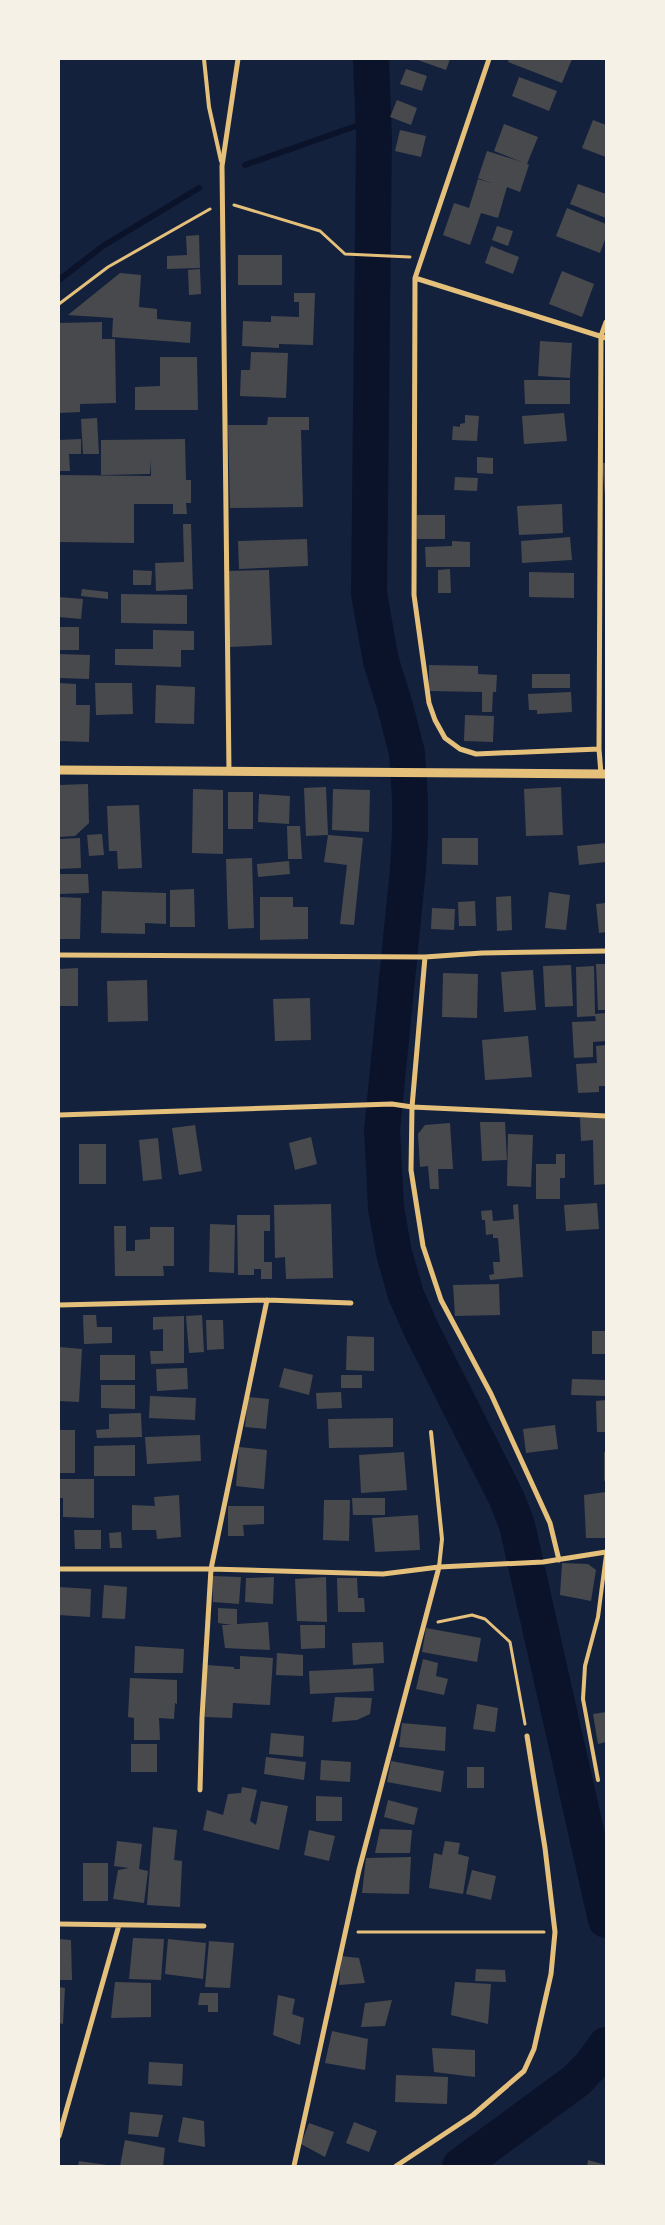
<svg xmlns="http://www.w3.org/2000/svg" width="665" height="2225" viewBox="0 0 665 2225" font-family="Barlow,sans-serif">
<rect width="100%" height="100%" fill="#14213d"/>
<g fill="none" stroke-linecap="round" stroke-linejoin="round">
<path stroke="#0b132b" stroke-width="6" d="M245 165 373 120
M59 280 103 246 199 188"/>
<path stroke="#0b132b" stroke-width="36" d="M371 59 374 138 369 594 381 661 395 706 407 753 410 799V833L408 869 382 1130 386 1208 394 1253 406 1295 422 1331 507 1499 517 1525 606 1920
M460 2166 577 2080 592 2064 606 2045"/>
</g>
<path fill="#48494c" d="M415 59H450L446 70Z
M509 59H572L562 83 508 62Z
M406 69 427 76 422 91 400 84Z
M519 77 557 91 549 111 512 96Z
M397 100 417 108 411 125 390 117Z
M593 120 606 125V157L582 148Z
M504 124 538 137 527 164 529 165 520 192 507 187 498 218 481 213 470 245 443 235 454 203 469 208 478 179 491 183 478 178 487 151 522 162 494 151Z
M400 130 426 136 421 157 395 151Z
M578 184 606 194V218L570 204Z
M567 208 606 224V237L600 253 556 236Z
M497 226 513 231 508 246 492 240Z
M199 235 200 268 167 269V256L187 255 186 236Z
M491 246 519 257 513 274 485 263Z
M238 255H282V285H238Z
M200 269 201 294 189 295 188 270Z
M562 271 594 284 582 317 549 304Z
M120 273 141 275 139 307 157 309V319L191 322 190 343 112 337 113 318 68 315Z
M294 293H315L313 345 279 344V348L242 346 243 321 271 322V316L299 317V302H294Z
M102 322V339H115L116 403 80 404V412L59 413V323Z
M540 341 572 343 570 378 538 376Z
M251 352 288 353 286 398 240 396 241 370H250Z
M160 357H197L198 410H135V387L160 386Z
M524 380H570V404H525Z
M564 413 567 441 524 444 522 416Z
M465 415 479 416 477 441 452 440 453 426 460 427V424L465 423Z
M268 417H309V430H301L303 507 230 508 228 425H267Z
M97 418 99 454H83L81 419Z
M81 439V454H69L70 471H59V440Z
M185 439 186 480H191V503H186L187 514H173V504H134V543L59 542V475L151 476V459L150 474 101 475V440Z
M477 457 493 458V474L477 473Z
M602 463H606V497H605Z
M455 477 478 478 477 491 454 490Z
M562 504 563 533 519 535 517 506Z
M417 515H445V539H417Z
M183 524H191L193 589 156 591 155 563 184 562Z
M570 537 572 560 522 563 521 541Z
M307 539 308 566 239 569 238 541Z
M452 541 470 542V567H426L425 547 452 546Z
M450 569 451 593H438V570Z
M133 570 152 571 151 585H133Z
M269 570 272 645 230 647 227 571Z
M529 572 574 573V598L529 597Z
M82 589 108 592V599L81 596Z
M121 594 187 595V624L121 623Z
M59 597 83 599 81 619 59 617Z
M59 627H79V650H59Z
M153 630 194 631V650H181V667L115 665V649H153Z
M59 654 90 655 89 679 59 678Z
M429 665 478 666V674L497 675 496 692H493L492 712H482V692L429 691Z
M532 674H570V688H532Z
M59 683 76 684V705H90L89 742 59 741Z
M95 683H132L133 714 96 715Z
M156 685 195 687 194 724 155 723Z
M571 692 572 712 537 714V710H529L528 694Z
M465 715 494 716 493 742 464 741Z
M88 784 89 823 75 836 59 837V785Z
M326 787 328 835 306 836 304 788Z
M561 787 563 835 526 836 524 789Z
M193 789 223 790V854L192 853Z
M333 789 370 790 369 832 332 830Z
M228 792H253V829H228Z
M259 794 290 796 289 824 258 822Z
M139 805 142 868 118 869 117 851H109L107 806Z
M287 826H300L302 859H288Z
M102 834 104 855 89 856 87 835Z
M328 835 363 838 354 925 340 924 347 865 324 862Z
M80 838 81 868 59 869V839Z
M442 838H478V865L442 864Z
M606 843V862L579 865 577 846Z
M252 858 254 928 228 929 226 859Z
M289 861 290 874 258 877 257 864Z
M59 874H88L89 893 59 894Z
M194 889 195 927H170V890Z
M102 891 166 893V924L145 923V934L101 933Z
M549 892 570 895 566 930 545 928Z
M511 896 512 930 497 931 496 897Z
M59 897 81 898 80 939H59Z
M260 897H293V907H308V939L260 940Z
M475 901 476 926H459L458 902Z
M606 903V932L599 933 596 904Z
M432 908 455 909 454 930 431 929Z
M596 964H606V1010H598Z
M571 965 573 1006 545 1007 543 966Z
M594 966 595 1014 606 1013V1041L593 1042V1057L574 1058 572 1022 596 1021 595 1016 577 1017 576 967Z
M78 968V1006H59V969Z
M533 970 536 1010 504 1012 501 972Z
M443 973 478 974 477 1018 442 1017Z
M147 980 148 1021 108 1022 107 981Z
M310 998 311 1040 275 1041 273 999Z
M528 1036 532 1077 485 1080 482 1040Z
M606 1045V1086H599V1092L578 1093 576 1064 597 1063 596 1046Z
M580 1118H606V1184L594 1185 593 1140 581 1141Z
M480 1122H505L507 1160 482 1161Z
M450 1123 453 1169H438L439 1189H430L428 1166 420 1167 418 1134 425 1125Z
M195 1125 202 1171 179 1175 172 1128Z
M508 1134 533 1135 531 1187 507 1186Z
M311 1137 317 1164 295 1170 289 1143Z
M158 1138 162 1179 143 1181 139 1140Z
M79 1144H106V1184H79Z
M556 1154H565V1178H560V1199H536V1164H556Z
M597 1203 599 1229 566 1231 564 1205Z
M331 1204 333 1278 286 1279 285 1257 275 1258 274 1205Z
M518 1204 523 1277 490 1280 489 1275 494 1274 493 1262H500L498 1238H493V1234L486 1235 485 1220H482L481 1211 492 1210 493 1221 514 1219 513 1205Z
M237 1215H270V1231H264V1262H272V1279H261V1269H254V1275H238Z
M210 1224 235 1225 234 1273 209 1272Z
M114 1226H126V1251H135V1240L150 1239V1227H174V1266H163L164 1276H115Z
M499 1284 500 1315 455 1316 453 1285Z
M83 1315H96L97 1327H112V1343L84 1344Z
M202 1315 204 1352 189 1353 186 1316Z
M184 1316V1363L151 1364 150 1351H163V1329L153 1330V1317Z
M206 1320H223L224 1349 207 1350Z
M592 1331H606V1354H592Z
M347 1336 374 1337V1371L346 1370Z
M59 1347 82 1349 79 1402 59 1401Z
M100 1355H135V1380H100Z
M187 1368 188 1389 157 1391 156 1369Z
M284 1368 313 1375 309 1395 279 1387Z
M341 1375H362V1388H341Z
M572 1379 606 1380V1396L571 1395Z
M101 1385H135V1409L101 1408Z
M341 1392 342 1408 317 1409 316 1393Z
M150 1396 196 1398 195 1420 149 1418Z
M248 1397 269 1399 266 1429 245 1427Z
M606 1400V1432H597L596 1401Z
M141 1413 142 1437 97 1438 96 1430 109 1429V1414Z
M393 1418V1447L329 1448 328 1419Z
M555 1425 558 1449 526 1453 523 1429Z
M59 1430H75V1473H59Z
M200 1435 201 1461 147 1464 145 1437Z
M135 1445V1476H94V1446Z
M239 1447 267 1450 264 1489 236 1486Z
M404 1452 407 1490 361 1493 359 1455Z
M604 1452H606V1480L604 1481Z
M59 1479H94V1518L63 1517V1498H59Z
M606 1492V1538H586L584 1495Z
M179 1495 181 1537 157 1539 156 1530H132V1505L155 1506 154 1497Z
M352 1498H385V1515H353Z
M324 1500H350L349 1541 323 1540Z
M228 1506H264V1524L243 1525 244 1536H228Z
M418 1515 420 1550 375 1552 372 1518Z
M74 1530H101V1549H75Z
M121 1532 122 1548H110L109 1533Z
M562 1563 588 1564 596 1570 591 1601 560 1595Z
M212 1576 241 1577 239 1604 213 1602Z
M274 1577 273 1604 245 1602 246 1578Z
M326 1577 327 1622 297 1621 295 1579Z
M337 1578H357L358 1598H364L365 1612H338Z
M104 1585 127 1587 125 1619 102 1618Z
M59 1587 91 1589 90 1617 59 1615Z
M218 1608 237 1609V1624L268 1622 270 1650 225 1648 222 1625H232L218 1623Z
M300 1625H325V1648L301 1649Z
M426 1628 481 1638 477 1662 422 1652Z
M383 1642 384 1663 353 1665 352 1643Z
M135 1646 184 1649 183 1673H134Z
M277 1653 303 1655V1676L276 1675Z
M240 1656 273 1658 270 1705 233 1703 232 1718 205 1717 207 1665 234 1667V1669H240Z
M423 1659 438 1663 436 1676 448 1679 444 1695 416 1689Z
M373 1668 374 1691 310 1694 309 1671Z
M130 1678 177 1680V1704L175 1703 174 1719 159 1718 160 1740H134V1718L128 1717Z
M335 1697 372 1698 370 1714 357 1720 332 1722Z
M477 1704 498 1708 495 1732 473 1729Z
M606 1712V1742L598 1744 593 1714Z
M402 1723 446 1727 445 1751 399 1747Z
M271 1733 304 1736 303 1757 269 1754Z
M131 1744H157V1772H131Z
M266 1757 306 1762 304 1780 264 1774Z
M321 1760 351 1762 350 1782 320 1780Z
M391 1761 444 1771 441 1792 387 1782Z
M467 1767H484V1788H467Z
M242 1787 257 1790 250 1821 256 1825 261 1801 288 1806 279 1850 203 1830 207 1810 223 1815 228 1794 241 1793Z
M316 1796 342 1797V1821H316Z
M388 1800 418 1808 414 1825 384 1817Z
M153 1827 177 1830 174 1860 182 1861 180 1907 147 1905Z
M380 1829 412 1830 410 1853H375Z
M309 1830 335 1836 329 1861 304 1855Z
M117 1841 142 1844 139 1869 148 1871 144 1903 113 1899 118 1870 129 1868 114 1866Z
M445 1841 460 1843 458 1854 469 1857 463 1894 429 1888 434 1853 442 1855Z
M411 1857 409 1894 362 1893 366 1858Z
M83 1863H108V1901H83Z
M472 1870 496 1876 491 1900 466 1894Z
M133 1938 164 1939 161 1980 129 1979Z
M59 1939 71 1940 72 1980H59Z
M168 1939 206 1943 203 1979 165 1974Z
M209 1941 234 1943 230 1988 205 1987Z
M341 1956 359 1958 365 1983 339 1985Z
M476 1969 505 1970 506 1982 475 1981Z
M115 1982 151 1983V2017L111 2018Z
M455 1982 491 1984 488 2024 451 2015Z
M59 1987 65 1988 63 2024 59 2023Z
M200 1993H218V2012H208V2005H198Z
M278 1995 295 1999 292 2014 304 2018 300 2045 273 2035Z
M392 2000 385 2026 361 2027 365 2003Z
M332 2031 368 2039 365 2070 325 2063Z
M432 2048 475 2050V2077L434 2072Z
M149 2062 183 2064 182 2086 148 2084Z
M396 2075 448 2077 447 2104 395 2102Z
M130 2112 163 2115 158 2137 128 2134Z
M183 2117 204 2121 205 2147 178 2142Z
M354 2122 377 2131 369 2152 346 2143Z
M309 2123 334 2132 325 2157 301 2144Z
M125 2140 165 2148 163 2166H120Z
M588 2160 606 2165V2166H587Z
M79 2161 107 2165 106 2166H78Z"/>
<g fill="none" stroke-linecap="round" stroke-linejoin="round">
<path stroke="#e5c07b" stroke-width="3" d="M234 205 320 231 345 254 410 257
M59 304 108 267 210 209
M438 1622 472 1615 485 1619 510 1642 525 1724
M358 1932H544"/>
<path stroke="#e5c07b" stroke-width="4" d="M204 59 209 107 221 161
M431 1432 442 1539 439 1567
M598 1780 583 1699 585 1666 598 1617 606 1555"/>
<path stroke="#e5c07b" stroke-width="5" d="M489 59 415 278 414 595 429 703 435 720 445 738 460 749 476 754 599 749
M415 278 606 338
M229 772 222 166 238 59
M601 774 599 749 601 336 606 322
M59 955 425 957 482 953 606 951
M425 957 412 1107 411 1170 423 1246 441 1300 491 1394 550 1523 559 1560
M59 1115 392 1104 412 1107 606 1116
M59 1305 267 1300 351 1303
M59 1569H211L383 1574 439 1567 543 1562 606 1552
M200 1790 202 1718 211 1569 267 1300
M59 1924 204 1926
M59 2136 119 1925
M294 2166 359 1870 439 1567
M396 2166 473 2115 524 2071 534 2049 551 1974 555 1932 545 1848 527 1736"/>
<path stroke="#e5c07b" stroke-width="9" d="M59 770 606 774"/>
</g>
<rect width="665" height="2225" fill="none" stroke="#f6f1e7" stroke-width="120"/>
</svg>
